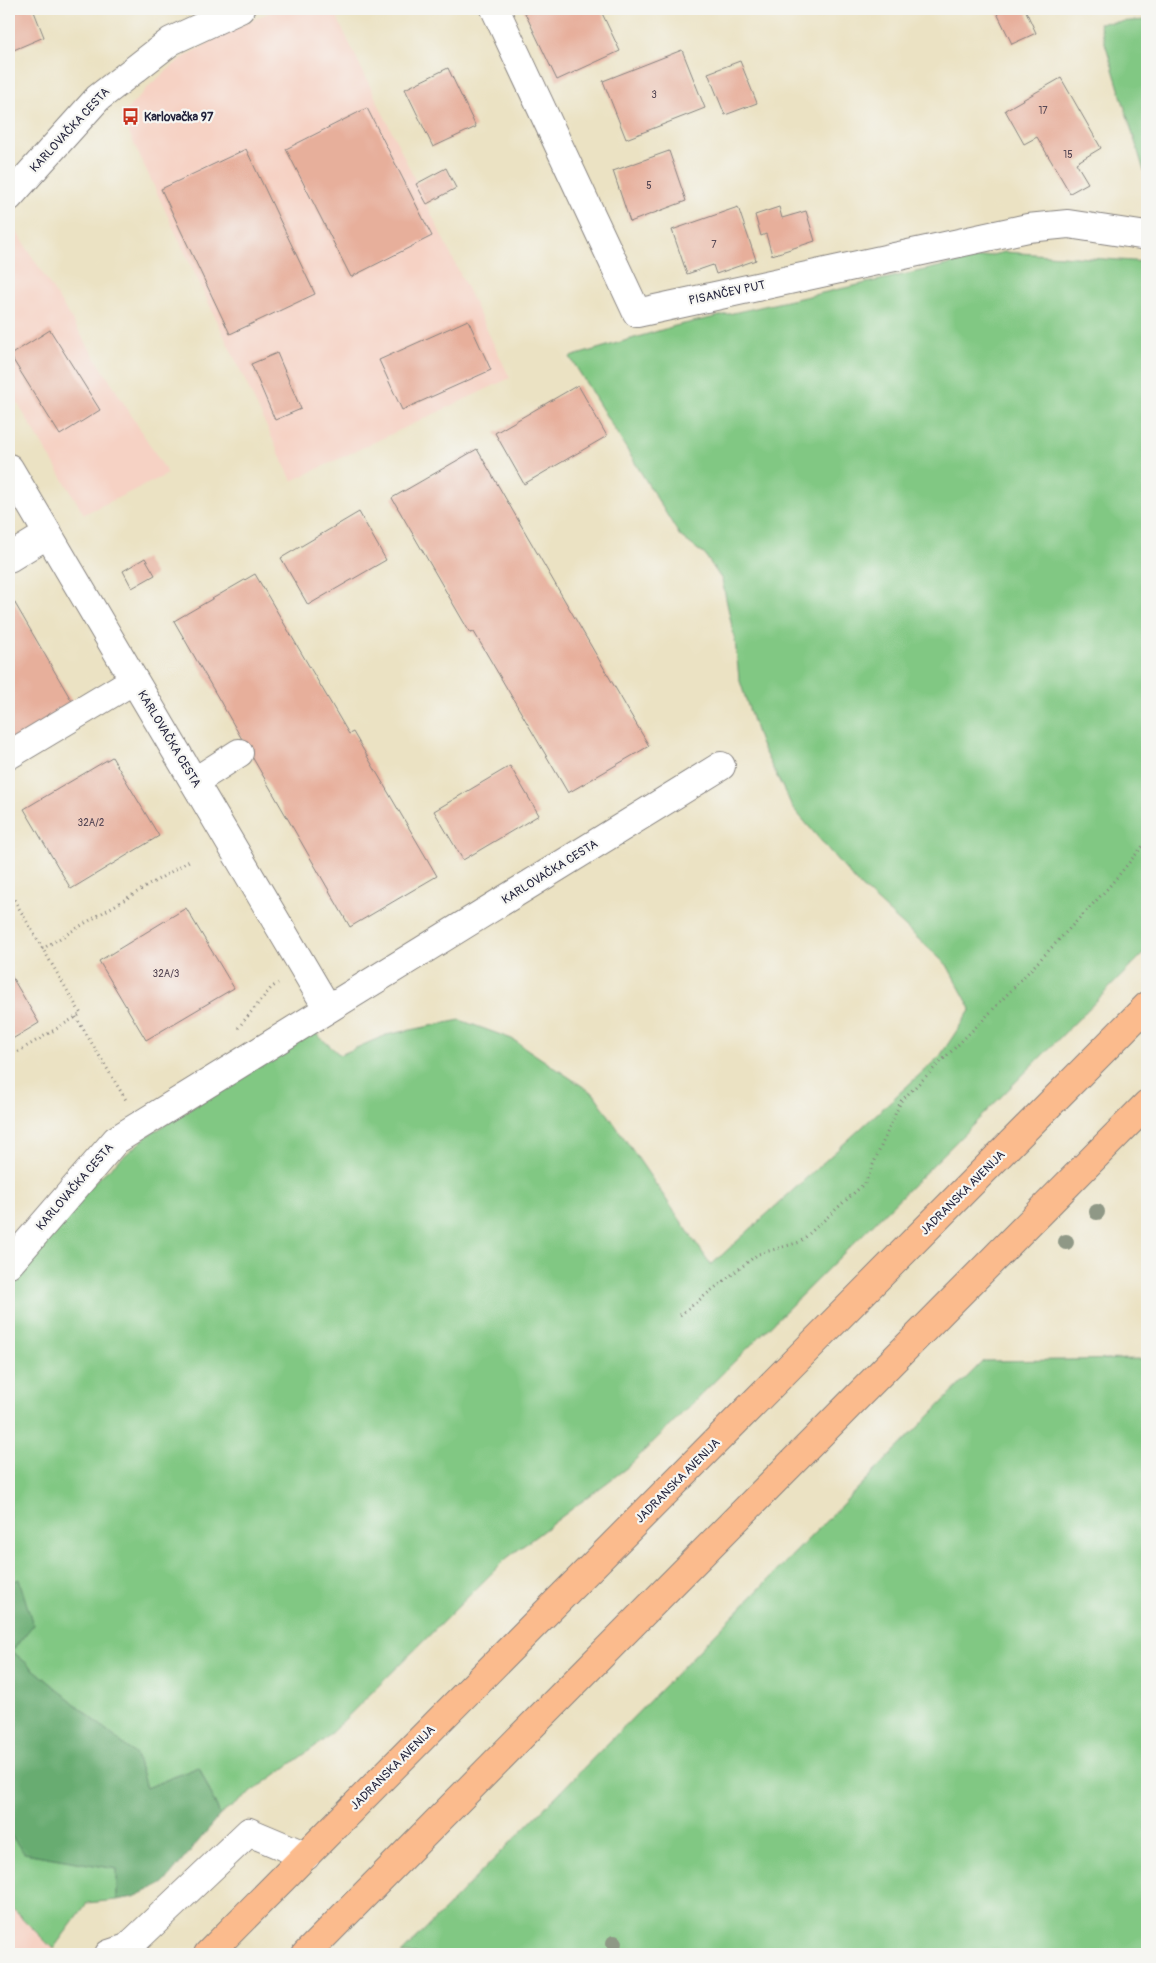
<svg xmlns="http://www.w3.org/2000/svg" width="1156" height="1963" viewBox="0 0 1156 1963" font-family="Pangolin,sans-serif">
<rect width="100%" height="100%" fill="#f6f6f2"/>
<filter id="ink" filterUnits="userSpaceOnUse"><feTurbulence type="fractalNoise" baseFrequency=".02" numOctaves="2"/><feDisplacementMap in="SourceGraphic" scale="10" xChannelSelector="R" yChannelSelector="G"/><feConvolveMatrix kernelMatrix="1 2 1 2 8 2 1 2 1" color-interpolation-filters="sRGB"/></filter>
<filter id="wash" filterUnits="userSpaceOnUse"><feTurbulence type="fractalNoise" baseFrequency=".0096" numOctaves="4" result="noise"/><feDisplacementMap in="SourceGraphic" scale="20" xChannelSelector="R" yChannelSelector="G"/><feGaussianBlur stdDeviation="1.12" result="paint"/><feColorMatrix in="noise" values="0 0 0 0 0 0 0 0 0 0 0 0 0 0 0 0 0 1.4 0 .05"/><feComposite in="paint" operator="in"/></filter>
<g filter="url(#wash)">
<rect width="100%" height="100%" fill="#ebe2c3"/>
<path fill="#f6d2c4" d="M277 9H333L510 378 292 481 121 116 151 84 181 59 232 29Z
M10 221 168 474 84 514 9 389Z
M9 1905 58 1954H9Z"/>
<path fill="#81c883" stroke="#52755f" d="M1147 20V181L1099 23Z
M1005 252 1147 262V950L962 1136 629 1466 507 1558 324 1740 220 1815 199 1767 146 1788 136 1755 12 1651 9 1583V1284L94 1182 146 1137 313 1031 340 1055 386 1035 460 1020 512 1039 594 1094 711 1265 940 1056 971 1009 947 965 857 883 793 808 760 743 739 678 735 641 722 580 705 555 680 536 570 357 675 326Z
M1147 1359V1954H401L983 1361Z
M9 1833 25 1853 118 1869 117 1900 87 1903 53 1949 9 1905Z"/>
<path fill="#68ac71" stroke="#456756" d="M19 1579 33 1625 12 1651 136 1755 146 1788 199 1767 220 1815 164 1883 134 1897 117 1900V1869L24 1853 9 1833V1583Z"/>
<g id="blocks">
<path fill="#e7af9b" d="M9 9H33L44 37 9 52Z
M523 9H600L620 51 557 80Z
M995 9H1025L1036 33 1012 44Z
M682 50 705 108 626 139 603 81Z
M740 61 757 103 725 115 708 73Z
M448 68 476 127 433 147 405 89Z
M1061 78 1101 148 1076 163 1088 183 1070 193 1037 137 1024 144 1005 110Z
M367 108 432 236 351 277 286 149Z
M246 149 315 294 230 334 161 189Z
M669 151 686 201 630 222 613 171Z
M446 168 456 188 427 204 416 184Z
M738 207 756 260 716 274 713 265 687 274 672 230Z
M779 207 782 218 806 211 815 241 772 255 766 234 761 236 755 215Z
M468 320 491 370 402 410 379 360Z
M50 330 100 410 60 435 10 355Z
M277 353 301 409 275 420 251 364Z
M578 385 607 436 524 484 495 433Z
M477 449 649 746 568 793 474 632 470 633 392 498Z
M359 512 386 560 308 605 281 558Z
M145 558 155 575 132 588 123 571Z
M255 574 349 734 353 732 437 876 350 927 174 621Z
M9 593 77 710 9 750Z
M112 757 159 836 71 889 24 809Z
M510 766 539 815 463 860 434 811Z
M186 908 234 988 146 1040 99 961Z
M9 972 39 1023 9 1041Z"/>
</g>
</g>
<g filter="url(#ink)">
<use href="#blocks" fill-opacity="0" stroke="#86827f" stroke-width="1"/>
<g fill="none" stroke-linecap="round" stroke-linejoin="round">
<defs>
<path id="minor" d="M495 9 637 313 1028 228 1068 224 1147 236
M9 197 98 98 171 41 240 9
M9 468 328 1009
M9 558 48 534
M9 755 134 680
M194 782 239 753
M9 1264 116 1140 721 766
M109 1954 127 1948 249 1832 306 1856"/>
<path id="major" d="M208 1954 1147 1006
M306 1954 1147 1104"/>
</defs>
<use href="#minor" stroke="#86827f" stroke-width="30"/>
<use href="#major" stroke="#86827f" stroke-width="30"/>
<path stroke="#86827f" stroke-width="3" stroke-dasharray="1 4" stroke-linecap="butt" d="M9 867V875
M9 891 81 1014 9 1057
M42 949 189 861
M76 1017 126 1100
M238 1028 271 988 278 983
M680 1315 758 1254 800 1242 865 1183 901 1101 982 1021 1108 888 1147 841"/>
<use href="#minor" stroke="#fff" stroke-width="28"/>
<use href="#major" stroke="#fbbb8d" stroke-width="28"/>
</g>
<g fill="#8f9886">
<circle cx="1097" cy="1212" r="8"/>
<circle cx="1066" cy="1242" r="8"/>
<circle cx="614" cy="1943" r="8"/>
</g>
</g>
<defs>
<symbol id="bus-bare" viewBox="-9 -9 18 18"><path d="M-5-6H5V4H4V6H2V4H-2V6H-4V4H-5ZM-3.5-4V0h7V-4ZM-3.5 1.2v1.5H-2V1.2ZM2 1.2v1.5H3.5V1.2Z" fill="#c8321e" stroke="#f6f6f2" stroke-width="2.5" paint-order="stroke"/></symbol>
</defs>
<g fill-rule="evenodd">
<use href="#bus-bare" x="118" y="104" width="25" height="25"/>
</g>
<g text-anchor="middle" dominant-baseline="central" stroke-width="4.5" stroke-linejoin="round" paint-order="stroke">
<g font-size="10" fill="#534553">
<text x="654" y="95">3</text>
<text x="1043" y="111">17</text>
<text x="1068" y="155">15</text>
<text x="649" y="186">5</text>
<text x="714" y="245">7</text>
<text x="91" y="823">32A/2</text>
<text x="166" y="974">32A/3</text>
</g>
<g font-size="12" font-weight="bold" fill="#22223b" stroke="#f6f6f2" text-anchor="start">
<text x="144" y="117">Karlovačka 97</text>
</g>
<g font-size="12" fill="#22223b" stroke="#f6f6f2">
<text transform="translate(70 130) rotate(-47)">KARLOVAČKA CESTA</text>
<text transform="translate(727 293) rotate(-12)">PISANČEV PUT</text>
<text transform="translate(169 739) rotate(59)">KARLOVAČKA CESTA</text>
<text transform="translate(550 872) rotate(-32)">KARLOVAČKA CESTA</text>
<text transform="translate(75 1187) rotate(-49)">KARLOVAČKA CESTA</text>
<text transform="translate(963 1193) rotate(-45)">JADRANSKA AVENIJA</text>
<text transform="translate(678 1481) rotate(-45)">JADRANSKA AVENIJA</text>
<text transform="translate(393 1768) rotate(-45)">JADRANSKA AVENIJA</text>
</g>
</g>
<rect width="1156" height="1963" fill="none" stroke="#f6f6f2" stroke-width="30"/>
</svg>
